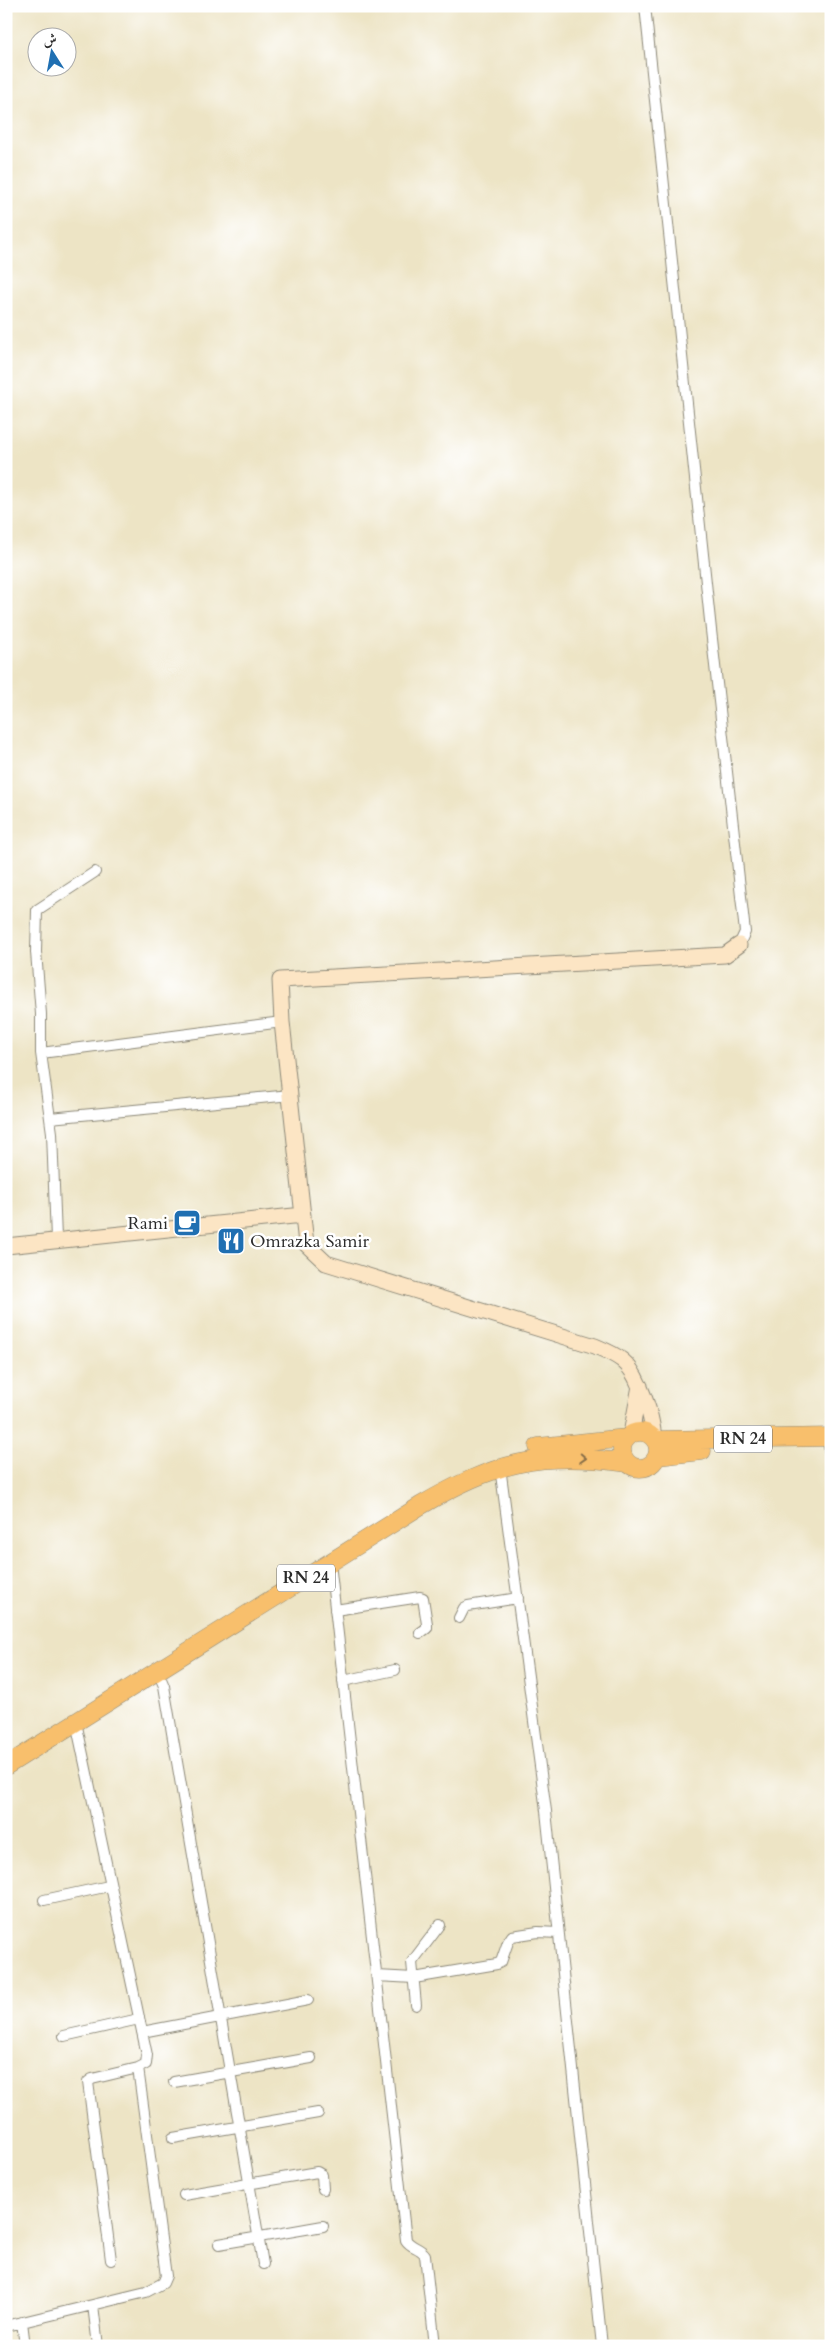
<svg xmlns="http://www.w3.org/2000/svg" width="837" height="2352" viewBox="0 0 837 2352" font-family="Cardo,Amiri,serif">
<rect width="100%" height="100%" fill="#fff"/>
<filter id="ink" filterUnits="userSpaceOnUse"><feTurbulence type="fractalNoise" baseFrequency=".02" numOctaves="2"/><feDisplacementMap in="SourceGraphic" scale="10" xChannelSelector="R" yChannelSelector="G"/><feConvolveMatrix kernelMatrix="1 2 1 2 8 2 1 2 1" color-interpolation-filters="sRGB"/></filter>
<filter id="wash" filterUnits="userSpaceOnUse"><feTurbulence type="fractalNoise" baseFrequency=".0096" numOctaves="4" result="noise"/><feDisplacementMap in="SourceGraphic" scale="20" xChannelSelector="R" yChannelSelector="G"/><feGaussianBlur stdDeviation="1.12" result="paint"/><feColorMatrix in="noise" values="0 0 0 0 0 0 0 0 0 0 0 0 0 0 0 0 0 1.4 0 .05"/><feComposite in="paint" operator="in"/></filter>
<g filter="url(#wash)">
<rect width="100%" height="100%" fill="#ede4c5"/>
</g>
<g filter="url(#ink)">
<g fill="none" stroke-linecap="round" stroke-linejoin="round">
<defs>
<path id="minor" d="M645 6 711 630 745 932 739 945
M41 1053 282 1022
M50 1118 291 1095
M56 1239 52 1133 41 1053V1014L36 952 37 910 95 872
M829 1447 831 1461
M500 1467 546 1811 602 2346
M330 1563 406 2240C411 2248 420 2247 425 2255L435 2346
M335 1610 420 1597 423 1598 427 1624V1628L420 1633
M459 1618 464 1608 468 1606 518 1598
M154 1673 161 1679 164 1686 263 2264
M343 1681 395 1670
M44 1900 109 1886
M377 1976 414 1978 497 1964 501 1962 508 1942 512 1936 538 1932 558 1933
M416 2005 412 1962 440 1925
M142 2032 308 2000
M64 2036 139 2019
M174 2082 311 2058
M173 2138 318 2113
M184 2195 317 2172 322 2175 323 2189
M219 2244 323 2226
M111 2260 88 2082 92 2079 138 2068
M93 2305 98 2346
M22 2322 25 2346
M6 2326 146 2292 163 2283 166 2276 138 2068 146 2064 147 2055 76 1722"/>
<path id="secondary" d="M6 1246 303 1215
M631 1434 640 1386
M654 1437C651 1416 648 1405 639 1385 629 1361 619 1356 595 1346L326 1263 306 1244 282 1022 280 980 725 955 739 945"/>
<path id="trunk" d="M622 1450a18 18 0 1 1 36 0a18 18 0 1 1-36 0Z
M656 1440 831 1437
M538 1447 627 1438
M658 1456 702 1451
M6 1766 420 1506C497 1461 540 1451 628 1463"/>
</defs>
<use href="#minor" stroke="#8c8878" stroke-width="12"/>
<use href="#secondary" stroke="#8c8878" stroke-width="17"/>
<use href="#trunk" stroke="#8c8878" stroke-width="19"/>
<use href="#minor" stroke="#fff" stroke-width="10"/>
<use href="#secondary" stroke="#fce5c4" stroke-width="15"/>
<use href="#trunk" stroke="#f8bf6c" stroke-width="18"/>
</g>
<defs><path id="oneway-chevron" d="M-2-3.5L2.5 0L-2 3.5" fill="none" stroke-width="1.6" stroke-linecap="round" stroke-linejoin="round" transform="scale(1.25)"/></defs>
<use stroke="#876e48" href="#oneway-chevron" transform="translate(583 1458) rotate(3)"/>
</g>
<defs>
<symbol id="cafe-square" viewBox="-11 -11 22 22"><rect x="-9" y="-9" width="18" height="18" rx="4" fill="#1f6fb2" stroke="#fff"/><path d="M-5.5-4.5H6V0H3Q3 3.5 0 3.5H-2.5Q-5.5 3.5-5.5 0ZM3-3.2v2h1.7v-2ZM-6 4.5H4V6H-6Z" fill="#fff"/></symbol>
<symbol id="restaurant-square" viewBox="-11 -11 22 22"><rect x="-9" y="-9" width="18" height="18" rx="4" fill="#1f6fb2" stroke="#fff"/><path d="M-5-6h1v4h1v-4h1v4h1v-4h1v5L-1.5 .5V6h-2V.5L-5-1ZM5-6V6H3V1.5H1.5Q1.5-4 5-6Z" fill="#fff"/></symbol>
</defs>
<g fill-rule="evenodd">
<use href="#cafe-square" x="171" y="1207" width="32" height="32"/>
<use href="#restaurant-square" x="215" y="1225" width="32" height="32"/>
</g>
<g text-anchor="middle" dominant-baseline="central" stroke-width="5" stroke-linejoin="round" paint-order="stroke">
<g fill="#fff" stroke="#6b6b6b" stroke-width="1">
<rect x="714" y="1425.5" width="58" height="27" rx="4"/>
<rect x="277" y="1564.5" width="58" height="27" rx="4"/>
</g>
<g font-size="16" font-weight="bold" fill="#2b2b2b">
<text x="743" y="1439">RN 24</text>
<text x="306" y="1578">RN 24</text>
</g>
<g font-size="18" fill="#2b2b2b" stroke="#fff" text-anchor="end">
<text x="168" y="1223">Rami</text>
<text x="250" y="1241" text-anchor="start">Omrazka Samir</text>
</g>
</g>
<rect width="837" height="2352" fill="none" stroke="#fff" stroke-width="25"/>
<g transform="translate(52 52) rotate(349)"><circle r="24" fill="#ffffff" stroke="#aaaaaa"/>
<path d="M0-4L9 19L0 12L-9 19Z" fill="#1f6fb2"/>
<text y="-8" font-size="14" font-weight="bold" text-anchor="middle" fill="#2b2b2b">ش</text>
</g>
</svg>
